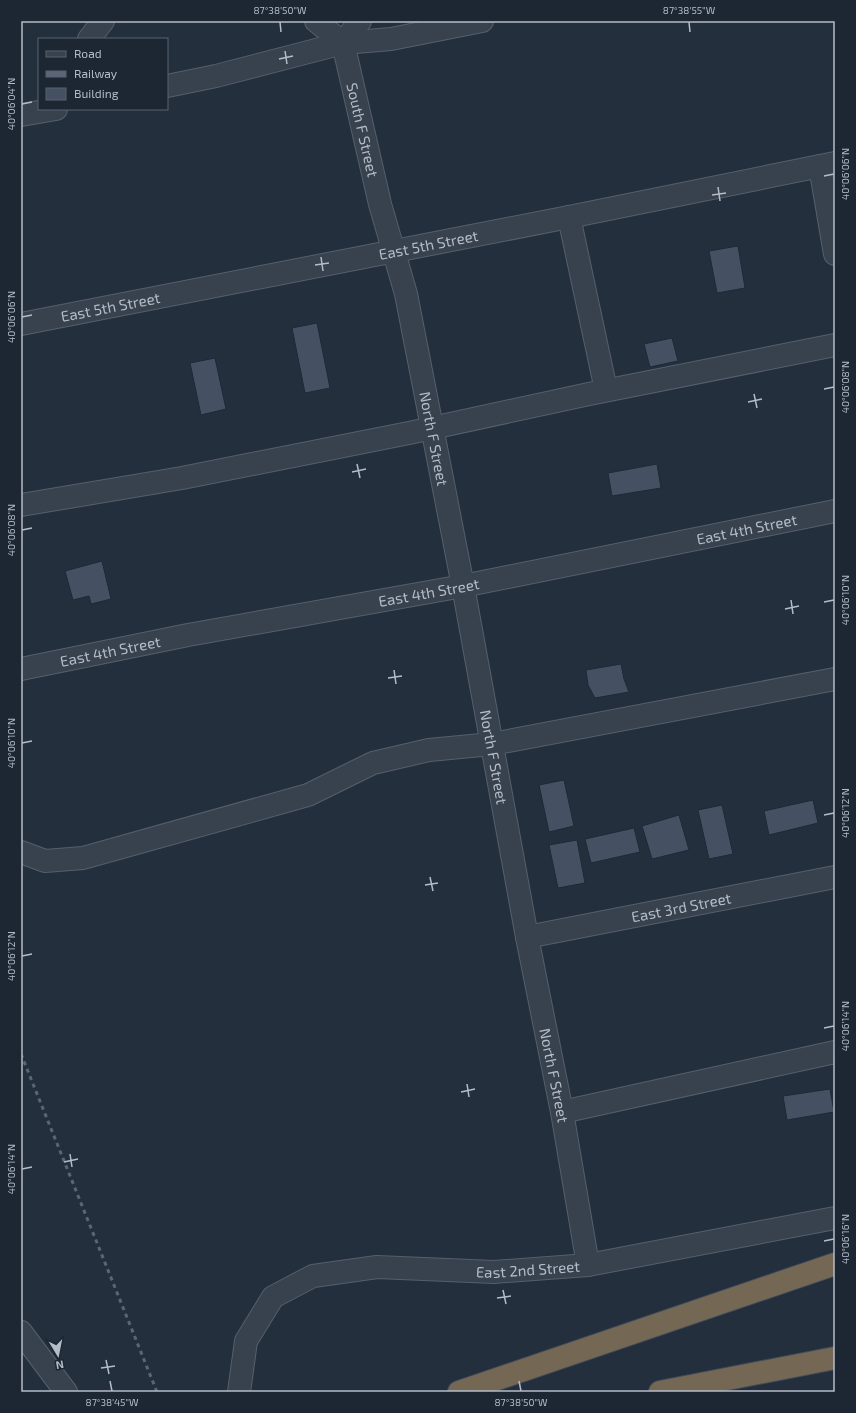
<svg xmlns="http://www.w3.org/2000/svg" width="856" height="1413" viewBox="0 0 856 1413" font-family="'Exo 2',sans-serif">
<rect width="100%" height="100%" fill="#242f3e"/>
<path fill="#455162" stroke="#1f2835" d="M738 246 745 288 717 293 709 251Z
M317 323 330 388 305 393 292 328Z
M672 338 678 361 650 367 644 344Z
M215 358 226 409 201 415 190 363Z
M657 464 661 488 612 496 608 473Z
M102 561 111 599 91 604 89 596 73 600 65 571Z
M621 664 624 679 629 692 595 698 588 685 586 670Z
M564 780 574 826 549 832 539 785Z
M813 800 818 823 769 835 764 811Z
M722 805 733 854 709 859 698 810Z
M679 815 689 850 652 859 642 826Z
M634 828 640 852 591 863 585 839Z
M577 840 585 883 558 888 549 845Z
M830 1089 834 1112 787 1120 783 1096Z"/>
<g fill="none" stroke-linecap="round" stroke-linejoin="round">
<defs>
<g id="minor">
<path id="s1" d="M316 21 343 43 380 204 406 294 463 586 527 937 562 1112 588 1265"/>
<path d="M89 39 103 21"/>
<path d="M343 43 360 21"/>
<path d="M167 86 216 76 343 43 391 39 482 21"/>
<path d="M21 115 56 109"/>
<path d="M820 166 835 254"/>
<path d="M569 217 606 390"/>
<path id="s2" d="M21 324 569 217 835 163"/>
<path d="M21 505 182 478 409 433 589 394 835 345"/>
<path id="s3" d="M21 669 188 635 463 586 835 511"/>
<path d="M21 852 45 861 83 858 308 795 373 763 429 750 492 744 835 679"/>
<path id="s4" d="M527 937 835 877"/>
<path d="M562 1112 835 1052"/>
<path d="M21 1332 66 1392"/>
<path id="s5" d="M239 1392 246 1341 273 1297 313 1276 377 1267 494 1272 588 1265 835 1218"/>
</g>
<path id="highway" d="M459 1392 835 1264
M660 1392 835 1358"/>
</defs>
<use href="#minor" stroke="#565f6c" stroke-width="24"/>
<use href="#highway" stroke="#434c59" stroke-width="24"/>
<use href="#minor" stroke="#38414e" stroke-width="22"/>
<use href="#highway" stroke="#746855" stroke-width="22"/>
<path stroke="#5a6575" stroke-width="3" stroke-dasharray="4 4" stroke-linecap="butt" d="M21 1054 157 1392"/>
</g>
<path fill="none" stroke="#b4bcc9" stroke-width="1.5" d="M280 22 281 32M689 22 690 32M285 51 287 64M279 59 293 56M22 104 32 102M824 176 834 174M718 187 720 201M712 195 726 193M321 257 323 271M315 265 329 263M22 317 32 315M824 389 834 387M754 394 757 408M748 402 762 399M357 464 360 478M352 472 366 469M22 530 32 528M791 600 793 614M824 602 834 600M785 609 799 606M394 670 396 684M388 678 402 676M22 743 32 741M824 815 834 813M430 877 433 891M425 885 438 883M22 956 32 954M824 1028 834 1026M467 1084 469 1097M461 1092 475 1089M70 1154 72 1167M64 1162 78 1159M22 1169 32 1167M824 1241 834 1239M503 1290 506 1304M497 1298 511 1296M106 1360 109 1374M101 1368 115 1366M110 1381 112 1391M519 1381 521 1391"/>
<g text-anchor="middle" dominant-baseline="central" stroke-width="3" stroke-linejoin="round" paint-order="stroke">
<g font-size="15" fill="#b4bcc9" stroke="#1d2633">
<text stroke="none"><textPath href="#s1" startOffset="124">South F Street</textPath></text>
<text stroke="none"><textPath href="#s2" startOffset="415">East 5th Street</textPath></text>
<text stroke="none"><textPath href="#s2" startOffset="91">East 5th Street</textPath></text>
<text stroke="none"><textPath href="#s1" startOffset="441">North F Street</textPath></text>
<text stroke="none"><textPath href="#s3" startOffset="739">East 4th Street</textPath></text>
<text stroke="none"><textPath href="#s3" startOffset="415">East 4th Street</textPath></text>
<text stroke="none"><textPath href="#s3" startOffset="91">East 4th Street</textPath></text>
<text stroke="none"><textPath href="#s1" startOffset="765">North F Street</textPath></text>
<text stroke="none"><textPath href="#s4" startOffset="157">East 3rd Street</textPath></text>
<text stroke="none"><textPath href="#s1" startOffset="1089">North F Street</textPath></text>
<text stroke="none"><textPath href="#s5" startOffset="364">East 2nd Street</textPath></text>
</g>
</g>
<rect width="856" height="1413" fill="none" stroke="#1d2633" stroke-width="44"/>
<rect x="38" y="38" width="130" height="72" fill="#1d2633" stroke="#59626f"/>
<rect x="46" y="51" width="20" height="6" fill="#38414e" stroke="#59626f"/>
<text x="74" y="58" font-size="12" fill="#b4bcc9">Road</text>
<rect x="46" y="71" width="20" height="6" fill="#5a6575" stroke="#59626f"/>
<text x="74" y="78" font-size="12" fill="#b4bcc9">Railway</text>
<rect x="46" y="88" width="20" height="12" fill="#455162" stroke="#59626f"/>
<text x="74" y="98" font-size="12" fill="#b4bcc9">Building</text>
<g transform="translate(58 1355) rotate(170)" stroke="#1d2633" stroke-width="3" paint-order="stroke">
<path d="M0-3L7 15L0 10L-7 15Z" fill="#b4bcc9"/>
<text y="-6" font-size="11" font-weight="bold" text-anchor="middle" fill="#b4bcc9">N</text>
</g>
<rect x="22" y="22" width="812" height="1369" fill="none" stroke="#b4bcc9" stroke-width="1.5"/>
<g font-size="10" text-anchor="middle" fill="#b4bcc9">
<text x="280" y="14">87°38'50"W</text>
<text x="689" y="14">87°38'55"W</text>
<text transform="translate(11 104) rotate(-90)" y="4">40°06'04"N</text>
<text transform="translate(845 174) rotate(-90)" y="4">40°06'06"N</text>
<text transform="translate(11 317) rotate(-90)" y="4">40°06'06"N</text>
<text transform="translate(845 387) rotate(-90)" y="4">40°06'08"N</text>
<text transform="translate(11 530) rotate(-90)" y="4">40°06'08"N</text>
<text transform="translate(845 600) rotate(-90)" y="4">40°06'10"N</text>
<text transform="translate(11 743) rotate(-90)" y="4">40°06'10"N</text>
<text transform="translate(845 813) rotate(-90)" y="4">40°06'12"N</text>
<text transform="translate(11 956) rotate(-90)" y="4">40°06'12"N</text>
<text transform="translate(845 1026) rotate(-90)" y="4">40°06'14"N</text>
<text transform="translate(11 1169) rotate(-90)" y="4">40°06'14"N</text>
<text transform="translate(845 1239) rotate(-90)" y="4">40°06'16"N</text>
<text x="112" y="1406">87°38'45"W</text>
<text x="521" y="1406">87°38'50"W</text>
</g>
</svg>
